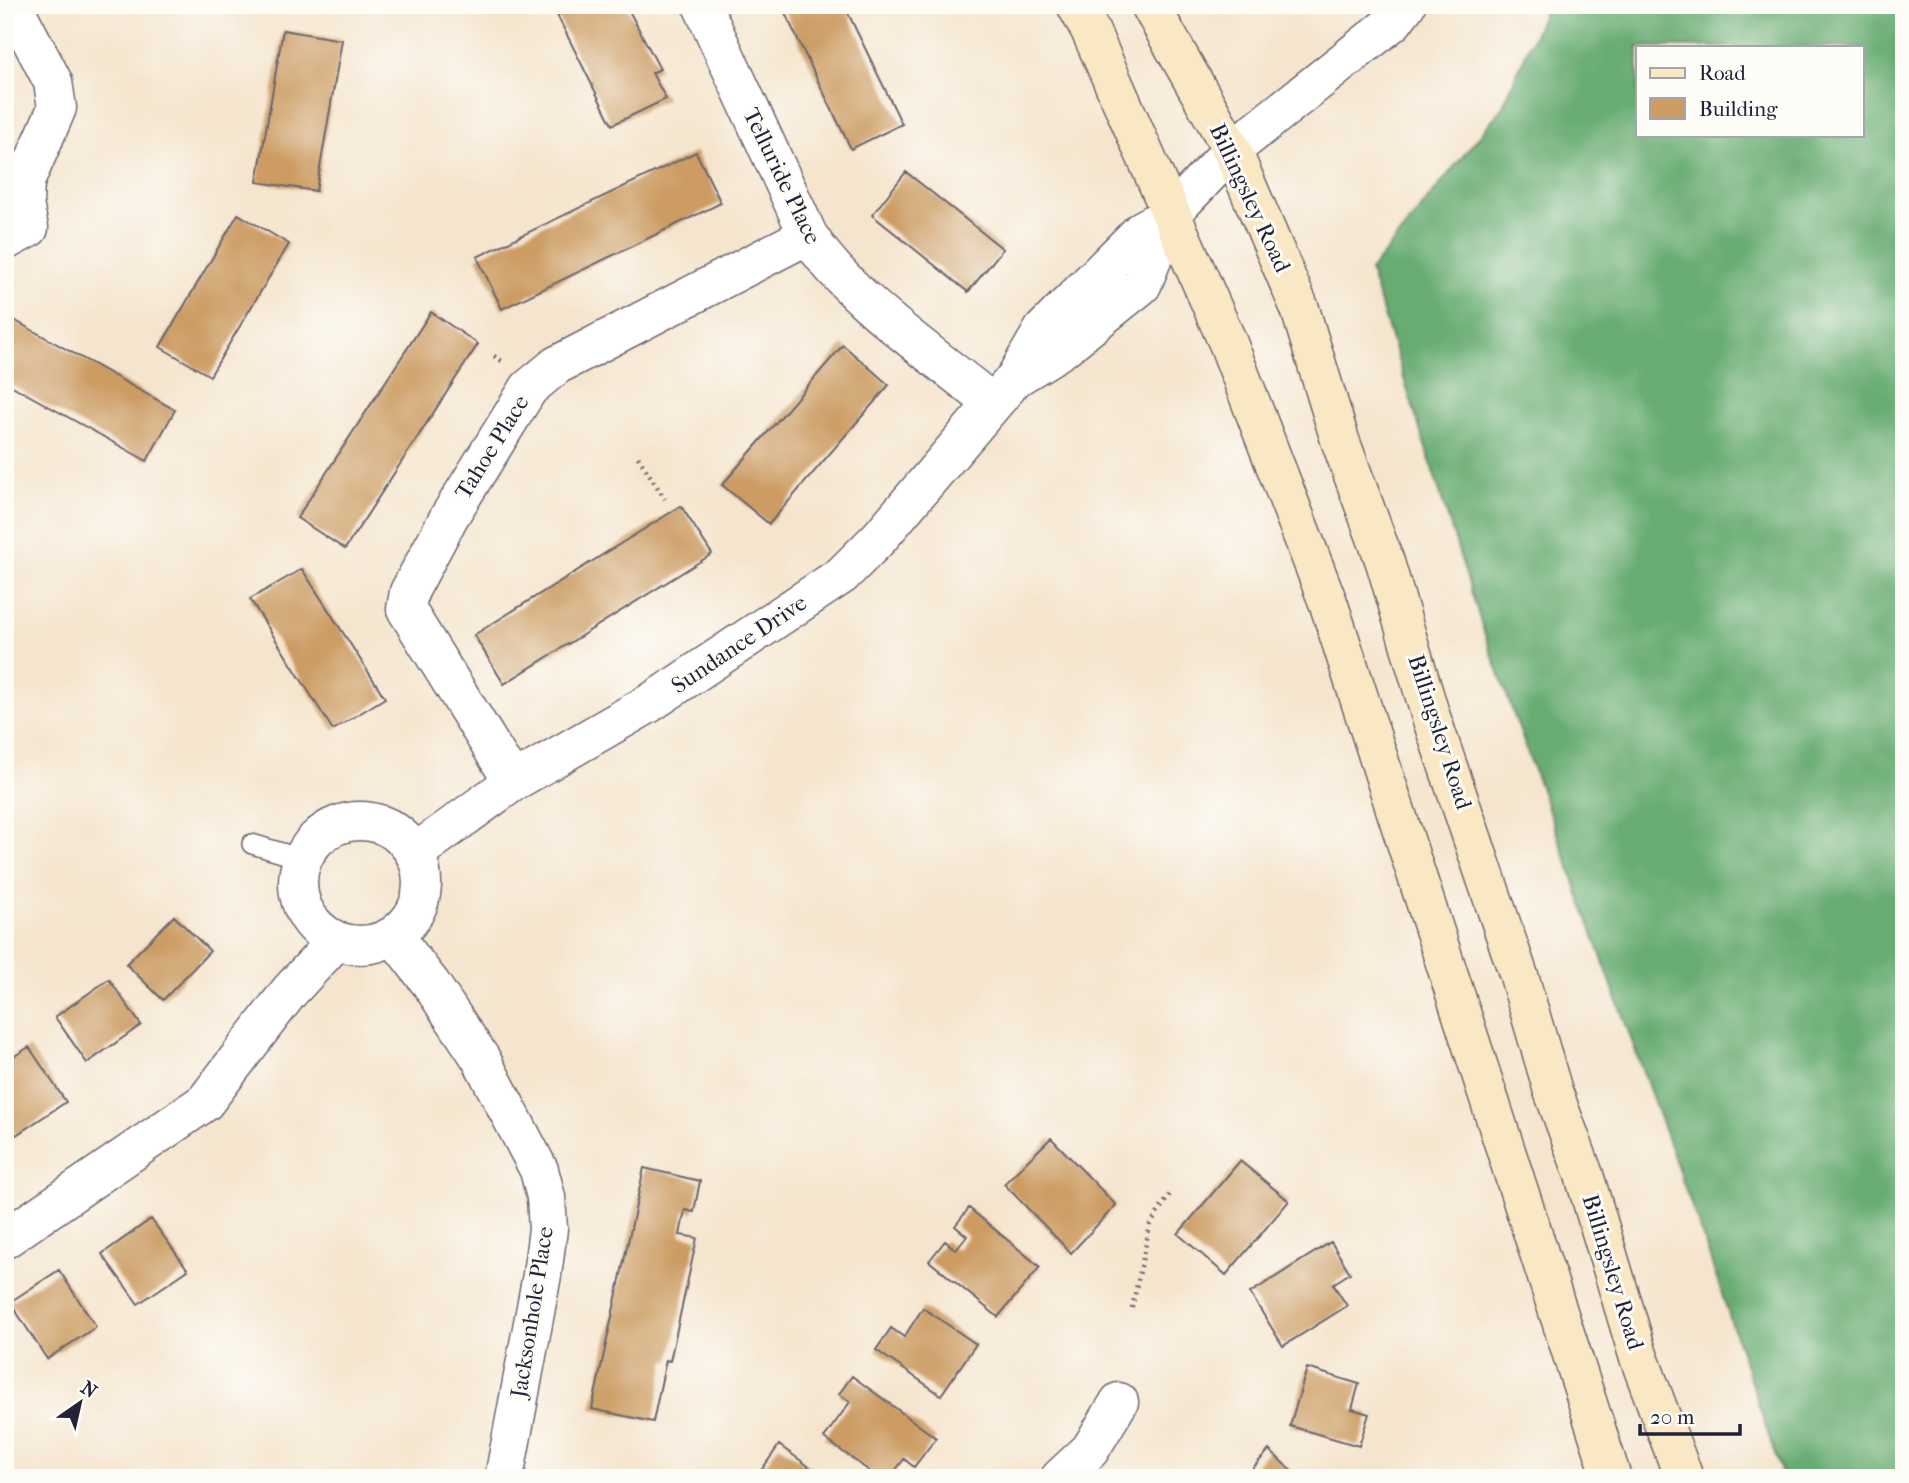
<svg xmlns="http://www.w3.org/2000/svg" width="1909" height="1483" viewBox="0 0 1909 1483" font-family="'IM FELL French Canon',serif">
<rect width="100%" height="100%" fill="#fdfcf7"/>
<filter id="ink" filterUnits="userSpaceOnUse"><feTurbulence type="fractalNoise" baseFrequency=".0143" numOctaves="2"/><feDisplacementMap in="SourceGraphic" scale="14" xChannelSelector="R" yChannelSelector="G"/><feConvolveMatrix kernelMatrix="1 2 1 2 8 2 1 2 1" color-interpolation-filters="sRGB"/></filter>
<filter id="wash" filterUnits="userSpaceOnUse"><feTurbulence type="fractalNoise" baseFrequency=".00686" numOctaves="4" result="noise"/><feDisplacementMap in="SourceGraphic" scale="28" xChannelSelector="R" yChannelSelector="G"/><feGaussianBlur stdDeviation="1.57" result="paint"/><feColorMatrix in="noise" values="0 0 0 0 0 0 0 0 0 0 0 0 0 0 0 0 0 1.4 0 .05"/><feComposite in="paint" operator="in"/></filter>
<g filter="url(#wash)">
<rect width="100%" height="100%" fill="#f5e5ce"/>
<path fill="#68ac72" stroke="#456756" stroke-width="2" fill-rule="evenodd" d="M1547 5H1904V1478H1783L1705 1243 1484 632 1370 271 1502 108ZM1638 47H1862V135H1638Z"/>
<g id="blocks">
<path fill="#cc9c63" d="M577 5H626L660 69 652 73 666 99 612 125 557 15Z
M796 5H844L902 124 851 149 784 11Z
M283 30 342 40 316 191 257 182Z
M696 152 721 203 502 309 477 257Z
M906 172 1003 249 968 292 872 215Z
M238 214 289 244 210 376 160 347Z
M431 312 478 344 345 549 297 518Z
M5 315 175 410 147 461 5 382Z
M843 345 889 385 769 524 722 485Z
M681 506 712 554 504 684 474 635Z
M302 569 385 698 333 730 250 599Z
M174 916 210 951 163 1000 126 964Z
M109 979 141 1025 87 1063 55 1017Z
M29 1047 66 1102 16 1135 5 1119V1062Z
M1051 1138 1116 1205 1071 1253 1004 1184Z
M1240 1161 1289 1201 1226 1275 1178 1234Z
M644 1168 700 1181 694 1212 685 1210 680 1235 697 1238 670 1361 666 1360 653 1422 592 1409Z
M969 1208 1040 1267 998 1317 929 1261 945 1241 956 1250 967 1236 955 1226Z
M151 1219 188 1270 138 1304 102 1254Z
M1331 1242 1350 1273 1333 1284 1347 1306 1283 1346 1250 1293Z
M59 1270 96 1327 47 1359 10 1302Z
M923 1308 976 1344 941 1395 876 1350 891 1328 904 1337Z
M1307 1368 1359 1384 1352 1409 1369 1414 1359 1446 1290 1426Z
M852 1376 936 1438 914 1467 904 1459 890 1478H879L824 1438 850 1402 839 1394Z
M779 1445 825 1478H756Z
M1269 1450 1299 1478H1244Z"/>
</g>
</g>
<g filter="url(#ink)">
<use href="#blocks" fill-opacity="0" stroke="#6c666e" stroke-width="2"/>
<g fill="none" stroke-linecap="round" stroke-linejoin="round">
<defs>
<path id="lane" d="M252 844 302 859"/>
<path id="street" d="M702 5 808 235C849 299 933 354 992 403
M1170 215 1232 150 1393 22 1406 5
M5 241 29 228 24 204 25 182 57 108 53 82 13 5
M513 782 406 609 409 592 449 517 529 388 557 365 808 235
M298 883a62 62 0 1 1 124 0a62 62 0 1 1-124 0Z
M415 853 513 782 650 703 842 575 879 538 1015 378 1062 349 1142 285 1170 215 1142 230 1043 330 1015 378
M394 936 431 984 481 1059 539 1170 546 1197 548 1229 542 1275 504 1478
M5 1239 205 1102 289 992 336 941
M1060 1478 1090 1450 1119 1402"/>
<path id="secondary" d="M1076 5 1090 30 1228 343 1329 605 1612 1478
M1150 5 1232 150 1300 309 1340 440 1385 562 1430 714 1519 976 1553 1091 1584 1175 1638 1355 1684 1478"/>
</defs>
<use href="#lane" stroke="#6c666e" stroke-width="22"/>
<use href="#street" stroke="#6c666e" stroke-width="41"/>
<use href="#secondary" stroke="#6c666e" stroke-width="41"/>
<path stroke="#6c666e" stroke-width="4.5" stroke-dasharray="2 5" stroke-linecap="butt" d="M494 356 505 363
M638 457 665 499
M1132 1308 1150 1225 1172 1191"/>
<use href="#lane" stroke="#fff" stroke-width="19"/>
<use href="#street" stroke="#fff" stroke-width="38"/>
<use href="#secondary" stroke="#fae7c3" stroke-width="38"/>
</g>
</g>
<g text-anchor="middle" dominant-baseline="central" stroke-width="6" stroke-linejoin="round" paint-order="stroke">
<g font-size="23" fill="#22223b" stroke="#fdfcf7">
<text transform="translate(782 176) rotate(64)">Telluride Place</text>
<text transform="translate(1250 198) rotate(65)">Billingsley Road</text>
<text transform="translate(492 447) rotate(-58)">Tahoe Place</text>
<text transform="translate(739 644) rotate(-34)">Sundance Drive</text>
<text transform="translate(1440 732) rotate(72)">Billingsley Road</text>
<text transform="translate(1613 1272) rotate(73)">Billingsley Road</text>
<text transform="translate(532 1312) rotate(-81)">Jacksonhole Place</text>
</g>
</g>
<rect width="1909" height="1483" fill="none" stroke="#fdfcf7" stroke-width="28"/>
<rect x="1636" y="46" width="228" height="91" fill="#fdfcf7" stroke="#a5a5ac" stroke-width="2"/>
<rect x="1650" y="68" width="35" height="10" fill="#fae7c3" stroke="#a5a5ac" stroke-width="2"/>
<text x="1699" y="80" font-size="21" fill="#22223b">Road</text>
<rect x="1650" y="98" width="35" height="21" fill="#cc9c63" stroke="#a5a5ac" stroke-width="2"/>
<text x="1699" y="116" font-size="21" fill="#22223b">Building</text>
<g transform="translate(80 1403) rotate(34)" stroke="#fdfcf7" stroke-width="5" paint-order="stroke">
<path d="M0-5L12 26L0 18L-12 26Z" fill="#22223b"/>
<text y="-10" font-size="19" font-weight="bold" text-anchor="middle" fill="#22223b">N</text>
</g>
<path d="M1640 1424v10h100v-10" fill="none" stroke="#22223b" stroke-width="3.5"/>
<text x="1650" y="1424" font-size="21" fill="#22223b" stroke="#fdfcf7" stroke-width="5" paint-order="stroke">20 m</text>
</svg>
